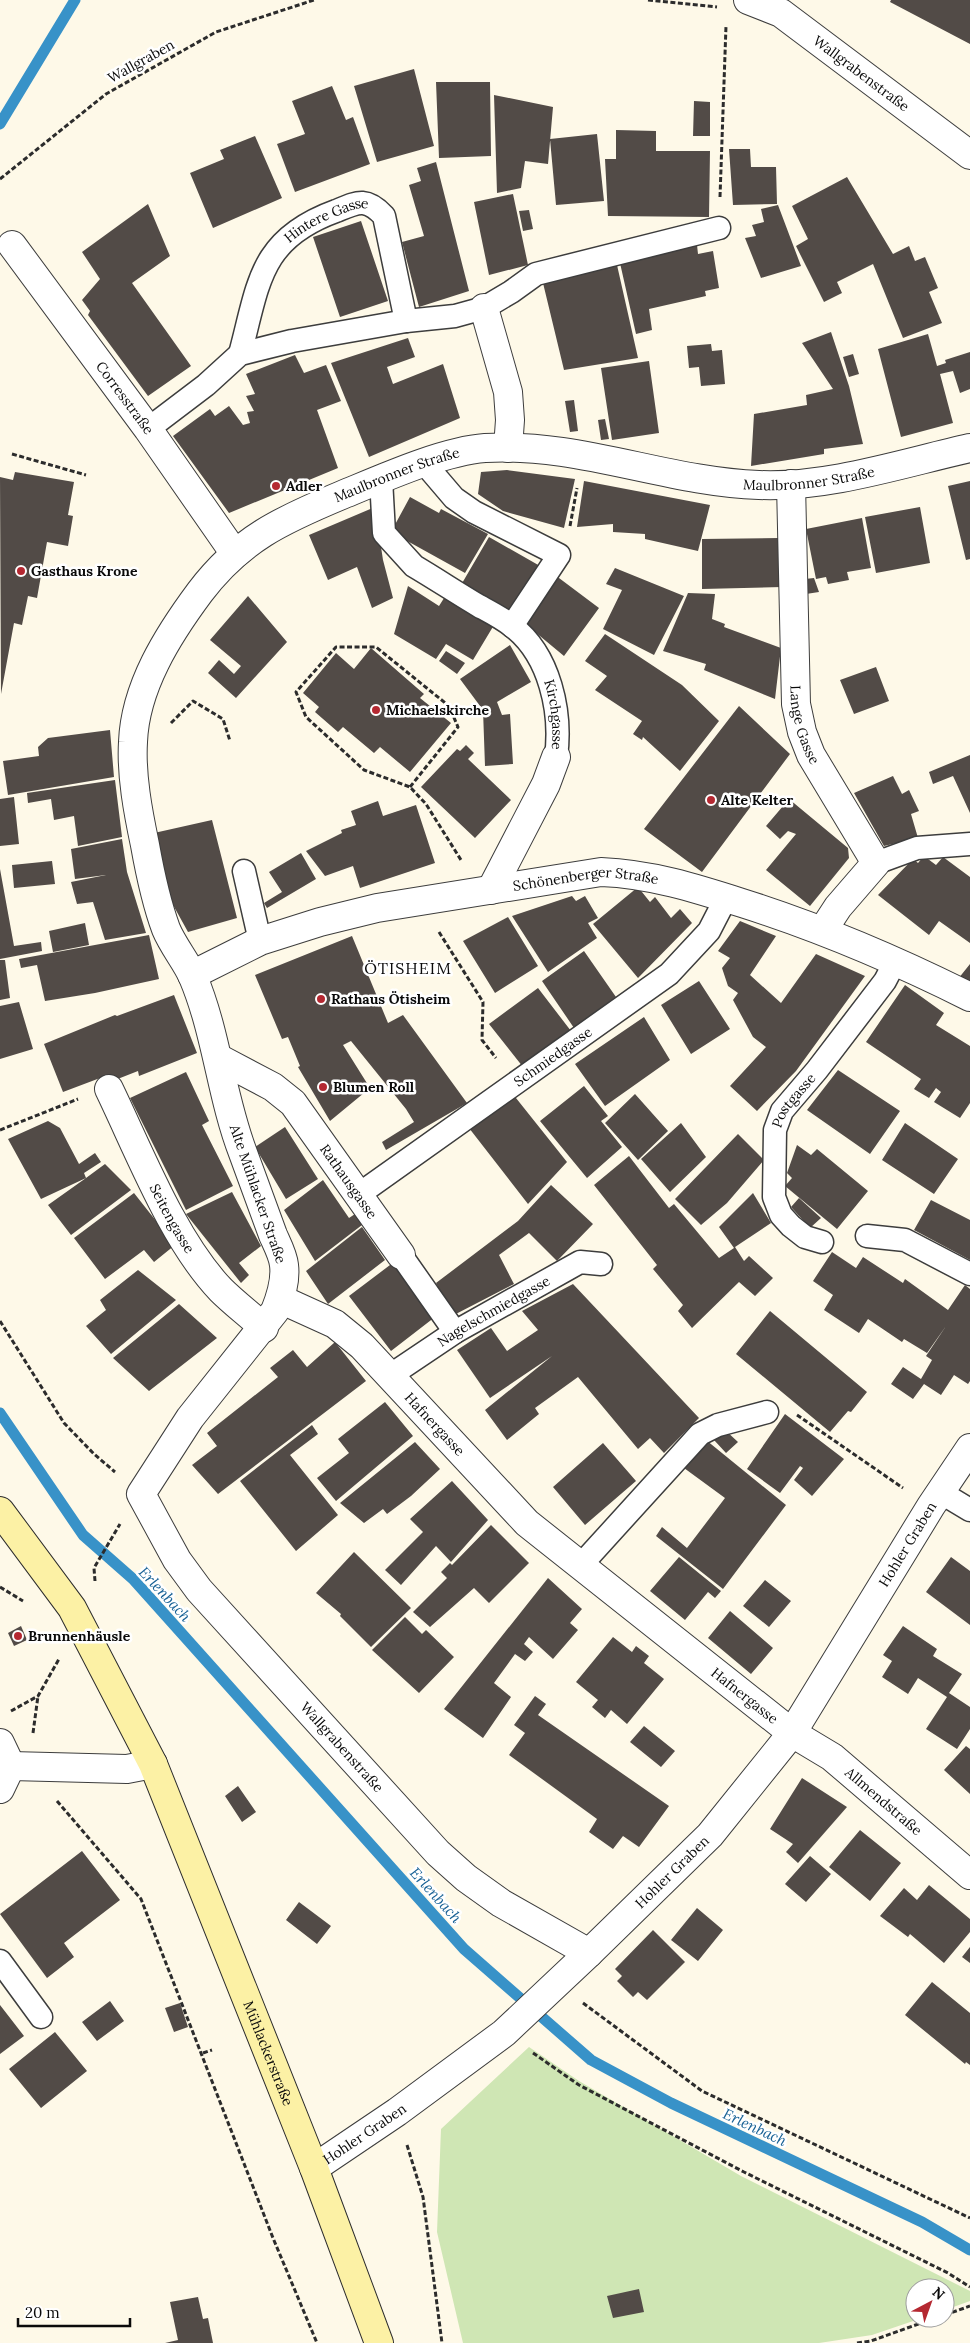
<svg xmlns="http://www.w3.org/2000/svg" width="970" height="2343" viewBox="0 0 970 2343" font-family="Lora,serif">
<rect width="100%" height="100%" fill="#fef9e8"/>
<path fill="#cfe6b4" d="M529 2047 579 2081 741 2176 970 2291V2301L945 2310V2288H915V2318H922L872 2335 819 2343H463L437 2232 441 2129Z"/>
<g fill="none" stroke-linecap="round" stroke-linejoin="round">
<path stroke="#3892c8" stroke-width="11" d="M0 124 75 0
M0 1413 83 1535 133 1579 464 1949 591 2060 671 2103 922 2222 970 2250"/>
</g>
<path fill="#524b47" d="M891 0H970V44L890 2Z
M414 69 434 146 377 162 354 86Z
M436 82H490L491 156 439 158Z
M332 86 346 120 353 117 370 164 295 192 277 144 305 134 292 101Z
M494 95 553 107 548 164 525 161 521 188 497 193Z
M694 101 710 102V136H693Z
M616 130 656 131V151H710L709 217 608 216 605 159H616Z
M597 134 604 201 556 205 550 139Z
M255 136 282 198 213 228 190 173 224 159 220 150Z
M729 149H750L751 167H776L777 204 733 205Z
M436 162 469 291 419 307 402 242 424 236 409 185 421 181 417 168Z
M847 177 893 254 909 246 915 261 925 257 938 288 929 292 942 323 903 338 873 264 837 282 842 293 824 302 796 246 808 239 792 206Z
M513 194 528 265 489 275 474 202Z
M148 204 170 256 132 283 191 366 148 396 88 315 90 311 82 300 100 279 82 252Z
M778 205 801 266 761 278 745 238 756 236 752 225 764 222 761 209Z
M529 210 533 229 523 231 519 211Z
M361 221 388 301 340 317 313 237Z
M697 245 698 254 713 251 719 288 705 291 706 296 649 309 652 330 636 334 620 263Z
M617 265 638 358 564 370 543 283Z
M831 332 849 386 863 444 824 449V454L751 466 754 414 807 405 806 395 833 389 802 343Z
M928 334 937 366 946 363 945 360 970 352V389L960 393 953 371 940 374 953 423 901 437 878 349Z
M408 338 415 357 387 367 393 384 443 364 460 418 369 457 331 363Z
M711 344 712 351 722 350 725 384 701 386 699 367 689 368 687 346Z
M853 354 859 374 849 377 843 357Z
M295 355 304 373 326 365 341 401 317 410 338 468 229 513 173 436 210 409 215 416 229 406 243 425 250 423 247 412 254 411 246 396 255 394 246 374Z
M649 361 659 433 612 440 601 368Z
M574 400 578 431 570 432 565 401Z
M605 419 609 439 601 440 598 420Z
M507 470 575 479 564 528 503 511 478 494 481 472Z
M15 472 74 482 68 515 73 516 68 546 47 542 37 598 28 596 22 625 14 623 1 694 0 477 13 480Z
M584 481 710 505 698 551 645 539V534L613 532V524L577 527Z
M970 481V559L966 560 948 486Z
M410 497 439 513 441 509 488 534 465 573 391 532Z
M375 507 383 560 393 598 372 608 357 567 328 580 309 535Z
M920 507 930 563 876 573 865 517Z
M862 518 871 568 847 572 849 580 828 584 826 577 816 579 806 529Z
M489 537 540 566 512 614 461 585Z
M779 538 782 587 702 589V539Z
M615 568 684 596 654 655 603 629 622 590 606 584Z
M555 575 599 608 564 656 523 622Z
M814 578 819 592 806 594 805 579Z
M408 586 439 606 446 595 494 625 473 660 446 644 436 659 394 634Z
M688 593 715 594 712 619 725 624 724 627 781 648 775 699 704 670 706 664 663 651Z
M248 596 287 642 236 698 208 673 219 660 234 674 241 666 210 640Z
M605 634 682 685 719 721 680 771 643 737 642 740 633 734 642 721 595 690 607 676 585 661Z
M510 645 531 682 497 702 502 715 510 714 513 764 485 766 483 710 460 679Z
M371 648 424 694 420 698 451 723 410 772 380 747 374 753 343 727 338 732 315 712 319 707 303 693 336 653 354 669Z
M446 651 465 663 457 674 439 661Z
M876 667 889 701 854 714 840 680Z
M739 706 790 754 702 872 644 829Z
M110 730 114 777 8 795 3 761 39 756 38 747 48 738Z
M466 745 474 753 468 759 511 800 475 838 421 787 457 749 460 751Z
M970 755V813L953 776 933 784 929 772Z
M893 776 902 794 909 790 919 811 911 814 918 838 884 846 854 793Z
M115 780 122 837 78 846 74 816 54 820 51 799 28 803 27 793Z
M14 797 19 844 0 846V799Z
M789 799 848 848 849 858 810 906 766 870 796 834 788 831 780 839 766 826Z
M378 801 383 816 416 805 435 863 360 888 353 866 325 876 306 851 342 833 341 830 356 825 351 811Z
M212 820 237 918 188 932 172 903 154 833Z
M122 839 127 872 146 933 105 940 93 902 77 904 71 882 106 875 75 879 71 849Z
M301 853 316 879 267 908 264 903 282 892 269 872Z
M924 856 936 865 943 857 970 877V943L939 921 929 935 878 895 913 859 918 863Z
M52 861 55 884 14 888 12 865Z
M0 869 14 946 41 942 42 951 0 959Z
M638 887 650 902 655 897 671 918 680 909 692 923 638 978 593 924Z
M572 896 576 901 585 896 598 918 588 923 597 938 548 972 512 916Z
M508 917 538 966 495 993 463 941Z
M740 921 776 936 750 975 781 1003 816 954 865 976 796 1071 757 1111 730 1086 766 1047 753 1037 733 1000 738 993 728 986 722 968 730 958 718 951Z
M85 923 89 945 53 952 49 931Z
M149 935 159 979 95 993 45 1001 37 965 21 968 19 959Z
M352 936 388 1023 403 1015 467 1103 386 1150 382 1142 414 1122 406 1109 351 1041 343 1045 370 1088 330 1121 298 1067 300 1066 288 1037 282 1039 255 975Z
M584 951 616 997 574 1028 542 981Z
M0 960H5L10 998 0 1000Z
M970 964V986L958 979Z
M699 981 730 1029 691 1054 661 1005Z
M905 985 944 1013 936 1025 970 1046V1103L960 1118 934 1102 941 1092 936 1088 929 1098 914 1089 921 1079 866 1042Z
M538 988 571 1031 523 1067 489 1024Z
M174 995 197 1053 139 1076 138 1071 110 1082 108 1075 63 1092 44 1044 115 1015 117 1016Z
M19 1002 33 1049 0 1059V1006Z
M644 1017 670 1060 605 1106 575 1064Z
M838 1070 900 1111 870 1154 807 1110Z
M186 1072 209 1121 202 1125 233 1186 186 1210 130 1098Z
M584 1086 608 1116 601 1121 622 1147 587 1178 540 1121Z
M512 1093 567 1162 528 1204 469 1128Z
M635 1094 668 1131 638 1160 605 1123Z
M48 1121 60 1128 79 1164 95 1153 101 1162 84 1173 86 1178 105 1164 131 1190 71 1235 48 1205 86 1178 41 1199 8 1139Z
M681 1123 706 1157 670 1192 641 1159Z
M905 1123 958 1159 934 1194 882 1160Z
M285 1127 318 1179 286 1199 255 1147Z
M738 1134 764 1160 727 1203 701 1225 675 1199Z
M797 1145 811 1155 817 1149 868 1191 837 1229 785 1186 792 1178 787 1173Z
M629 1156 669 1208 674 1204 719 1258 734 1248 719 1227 753 1193 771 1223 735 1247 744 1261 749 1256 773 1278 755 1296 739 1282 692 1328 678 1311 683 1305 653 1269 657 1265 594 1185Z
M323 1180 349 1218 355 1214 362 1225 315 1261 284 1210Z
M551 1185 593 1224 557 1261 529 1233 499 1255 514 1284 452 1316 436 1283 518 1221Z
M232 1192 261 1246 239 1263 249 1275 241 1283 186 1214Z
M134 1193 175 1245 154 1262 144 1250 105 1279 74 1238Z
M799 1198 821 1218 810 1228 791 1207Z
M931 1200 970 1220V1260L914 1230Z
M362 1227 385 1260 328 1304 306 1271Z
M832 1252 856 1268 863 1257 903 1283 905 1279 948 1310 965 1285 970 1289V1381L968 1384 954 1375 941 1395 924 1384 913 1399 891 1384 903 1367 921 1379 932 1360 926 1356 946 1326 927 1353 904 1339 902 1342 868 1319 859 1333 824 1310 833 1295 813 1281Z
M394 1262 435 1317 391 1351 349 1296Z
M138 1270 176 1300 111 1354 86 1326 106 1310 100 1300Z
M573 1284 699 1418 664 1453 650 1438 638 1449 578 1377 535 1408 539 1414 507 1440 485 1410 552 1356 490 1398 457 1350 491 1328 507 1351 538 1330 522 1311Z
M179 1304 217 1338 149 1391 113 1358Z
M770 1311 867 1392 851 1412 848 1411 830 1432 736 1354Z
M335 1342 366 1381 218 1494 192 1465 217 1446 207 1433 278 1377 270 1368 293 1350 307 1367Z
M385 1402 413 1436 336 1501 317 1478 349 1453 338 1439Z
M785 1414 844 1459 812 1496 794 1480 803 1468 800 1466 780 1493 747 1469Z
M312 1425 318 1434 290 1455 338 1515 296 1551 240 1481Z
M725 1430 738 1442 726 1453 714 1440Z
M706 1440 786 1505 723 1589 656 1536 662 1527 687 1548 725 1498 684 1468Z
M415 1442 440 1469 411 1496 387 1514 383 1509 364 1523 340 1503Z
M603 1443 636 1481 585 1525 553 1487Z
M452 1481 488 1520 451 1562 436 1546 401 1585 385 1570 423 1532 410 1519Z
M491 1525 529 1563 489 1603 474 1588 430 1627 413 1612 447 1578 441 1572 450 1563 452 1565Z
M354 1552 411 1608 371 1647 340 1616 341 1614 316 1593Z
M679 1557 721 1591 715 1598 708 1592 685 1620 650 1591Z
M951 1557 970 1571V1625L926 1592Z
M548 1578 582 1609 570 1623 578 1630 553 1659 529 1637 524 1644 533 1652 525 1661 515 1654 494 1683 511 1697 483 1738 444 1709Z
M765 1580 791 1601 769 1627 743 1606Z
M730 1611 773 1648 751 1674 708 1638Z
M405 1617 422 1634 426 1630 454 1657 419 1693 372 1650Z
M21 1626 27 1640 14 1646 8 1633Z
M903 1626 937 1649 933 1656 962 1674 949 1693 970 1707V1729L957 1749 926 1729 947 1697 918 1678 908 1694 882 1677 892 1661 883 1655Z
M613 1637 632 1652 636 1646 649 1656 644 1663 664 1679 627 1724 611 1710 605 1718 592 1707 598 1700 576 1682Z
M535 1696 546 1704 538 1715 669 1806 639 1847 623 1836 613 1849 589 1832 597 1819 509 1755 525 1733 514 1725Z
M644 1726 675 1751 661 1767 630 1742Z
M966 1746 970 1749V1794L944 1770Z
M802 1778 847 1807 798 1863 786 1852 793 1844 770 1829Z
M238 1786 256 1812 242 1822 225 1796Z
M860 1830 901 1863 870 1901 829 1867Z
M82 1851 120 1900 64 1943 74 1957 47 1978 0 1914Z
M810 1856 831 1874 806 1902 785 1884Z
M929 1885 970 1919V1932L944 1963 910 1934 908 1937 880 1916 904 1888 917 1900Z
M299 1902 331 1926 317 1944 286 1920Z
M697 1908 723 1930 698 1961 671 1940Z
M653 1930 685 1962 647 2000 638 1992 633 1997 617 1981 622 1976 615 1969Z
M970 1947V1963L962 1957Z
M932 1982 970 2013V2065L966 2062 965 2064 905 2015Z
M110 2001 124 2021 97 2041 82 2022Z
M180 2003 188 2027 174 2032 165 2008Z
M0 2005 24 2036 0 2054Z
M55 2032 87 2071 41 2108 9 2069Z
M639 2289 644 2312 613 2318 607 2296Z
M198 2297 203 2319 208 2318 213 2343H165L178 2340 170 2302Z"/>
<g fill="none" stroke-linecap="round" stroke-linejoin="round">
<defs>
<g id="service">
<path id="s1" d="M240 354C259 283 259 239 336 211 358 202 366 197 384 216L406 321"/>
<path d="M148 429 206 385 240 354 292 341 406 321 455 316 484 308 511 292 536 274 719 228"/>
<path d="M425 464 454 498 474 512 559 555 512 626"/>
<path id="s2" d="M381 479 384 533 414 566C436 579 457 593 479 606 490 612 502 618 512 626 550 655 562 712 556 757"/>
<path d="M876 863 917 848 970 844"/>
<path d="M244 871 260 941"/>
<path id="s3" d="M358 1195 669 974 709 931 726 898"/>
<path d="M867 1236 905 1240 970 1274"/>
<path id="s4" d="M822 1242 805 1237 791 1226 781 1215 774 1197 775 1130 782 1111 817 1070 885 981 896 960"/>
<path d="M401 1255 455 1332"/>
<path id="s5" d="M391 1375 455 1332 580 1262 601 1264"/>
<path d="M940 1492 970 1510"/>
<path d="M580 1566 700 1434 718 1425 767 1412"/>
<path d="M0 1961 41 2017"/>
</g>
<g id="minor">
<path id="s6" d="M748 0 781 13 970 155"/>
<path id="s7" d="M12 245 148 429 235 554"/>
<path d="M484 308 508 392 510 420 508 448"/>
<path id="s8" d="M791 484 796 704 802 732 811 755 876 863 838 907 823 930"/>
<path d="M491 890 546 784 556 757"/>
<path id="s9" d="M192 975 260 941 320 922 377 908 601 872C651 874 695 888 742 903 821 928 896 960 970 997"/>
<path id="s10" d="M218 1058 273 1087 293 1103 401 1255"/>
<path id="s11" d="M109 1089C139 1151 173 1240 221 1290 234 1303 250 1315 264 1328"/>
<path id="s12" d="M280 1299 335 1324 362 1346 527 1523 792 1733 832 1757 970 1875"/>
<path d="M0 1743 11 1766"/>
<path d="M11 1766 127 1769 153 1764"/>
<path d="M0 1789 11 1766"/>
<path id="s13" d="M589 1953 501 1903 466 1878 438 1853 199 1590 177 1560 141 1494 190 1418 275 1311C281 1296 286 1281 284 1265 283 1255 277 1244 273 1235 263 1208 253 1180 243 1153 221 1096 217 1034 193 977 186 961 173 946 166 929 156 902 150 873 145 845 138 812 131 775 133 742 135 687 168 635 200 592 240 539 282 520 342 495 381 479 443 451 485 448 578 442 667 482 759 485 828 488 903 463 970 448"/>
<path id="s14" d="M314 2168 397 2112 504 2033 589 1953 710 1835 792 1733 931 1506 970 1448"/>
</g>
<g id="secondary">
<path id="s15" d="M0 1511 72 1608 153 1764 314 2168 379 2343"/>
</g>
</defs>
<use href="#service" stroke="#3d3d3d" stroke-width="25"/>
<use href="#minor" stroke="#3d3d3d" stroke-width="30"/>
<use href="#secondary" stroke="#2c2c2c" stroke-width="30"/>
<path stroke="#2c2c2c" stroke-width="3" stroke-dasharray="5 2.5" stroke-linecap="butt" d="M648 0 717 7
M0 179 106 94 216 32 314 0
M720 197 726 26
M12 454 86 475
M570 526 577 488
M171 723 193 701 223 719 230 741
M410 787 458 727 449 706 376 647H336L296 692 306 717 364 770 410 787 426 804 461 860
M439 932 483 1002 482 1040 496 1058
M0 1130 78 1099
M0 1321 64 1423 94 1454 115 1472
M797 1415 903 1488
M95 1581 94 1568 120 1524
M0 1587 23 1601
M11 1711 38 1696 59 1659
M33 1733 38 1696
M57 1801 141 1899 273 2238 317 2343
M583 2003 702 2091 970 2218
M203 2053 212 2050
M533 2053 579 2085 744 2172 948 2273 970 2287
M407 2145 423 2197 442 2343
M945 2315 970 2306
M857 2343 871 2341 935 2318"/>
<use href="#service" stroke="#fff" stroke-width="22"/>
<use href="#minor" stroke="#fff" stroke-width="28"/>
<use href="#secondary" stroke="#fcf1a5" stroke-width="28"/>
</g>
<g fill="#b42831" stroke="#fff" stroke-width="2">
<circle cx="276" cy="486" r="5"/>
<circle cx="21" cy="571" r="5"/>
<circle cx="376" cy="710" r="5"/>
<circle cx="711" cy="800" r="5"/>
<circle cx="321" cy="999" r="5"/>
<circle cx="323" cy="1087" r="5"/>
<circle cx="18" cy="1636" r="5"/>
</g>
<g text-anchor="middle" dominant-baseline="central" stroke-width="5" stroke-linejoin="round" paint-order="stroke">
<g font-size="14" fill="#0a0a0a" stroke="#fff">
<text transform="translate(141 61) rotate(-29)">Wallgraben</text>
<text stroke="none"><textPath href="#s6" startOffset="136">Wallgrabenstraße</textPath></text>
<text stroke="none"><textPath href="#s1" startOffset="171">Hintere Gasse</textPath></text>
<text stroke="none"><textPath href="#s7" startOffset="190">Corresstraße</textPath></text>
<text stroke="none"><textPath href="#s13" startOffset="1872">Maulbronner Straße</textPath></text>
<text stroke="none"><textPath href="#s13" startOffset="2292">Maulbronner Straße</textPath></text>
<text stroke="none"><textPath href="#s2" startOffset="315">Kirchgasse</textPath></text>
<text stroke="none"><textPath href="#s8" startOffset="242">Lange Gasse</textPath></text>
<text stroke="none"><textPath href="#s9" startOffset="409">Schönenberger Straße</textPath></text>
<text stroke="none"><textPath href="#s3" startOffset="239">Schmiedgasse</textPath></text>
<text stroke="none"><textPath href="#s4" startOffset="172">Postgasse</textPath></text>
<text stroke="none"><textPath href="#s10" startOffset="184">Rathausgasse</textPath></text>
<text transform="translate(258 1194) rotate(71)">Alte Mühlacker Straße</text>
<text stroke="none"><textPath href="#s11" startOffset="144">Seitengasse</textPath></text>
<text stroke="none"><textPath href="#s5" startOffset="121">Nagelschmiedgasse</textPath></text>
<text stroke="none"><textPath href="#s12" startOffset="202">Hafnergasse</textPath></text>
<text stroke="none"><textPath href="#s14" startOffset="871">Hohler Graben</textPath></text>
<text stroke="none"><textPath href="#s12" startOffset="615">Hafnergasse</textPath></text>
<text transform="translate(342 1747) rotate(48)">Wallgrabenstraße</text>
<text stroke="none"><textPath href="#s12" startOffset="790">Allmendstraße</textPath></text>
<text stroke="none"><textPath href="#s14" startOffset="466">Hohler Graben</textPath></text>
<text stroke="none"><textPath href="#s15" startOffset="608">Mühlackerstraße</textPath></text>
<text stroke="none"><textPath href="#s14" startOffset="61">Hohler Graben</textPath></text>
</g>
<g font-size="14" font-weight="bold" fill="#0a0a0a" stroke="#fff" text-anchor="start">
<text x="286" y="486">Adler</text>
<text x="31" y="571">Gasthaus Krone</text>
<text x="386" y="710">Michaelskirche</text>
<text x="721" y="800">Alte Kelter</text>
<text x="331" y="999">Rathaus Ötisheim</text>
<text x="333" y="1087">Blumen Roll</text>
<text x="28" y="1636">Brunnenhäusle</text>
</g>
<g font-size="15" font-style="italic" fill="#196296" stroke="#fff">
<text transform="translate(165 1594) rotate(47)">Erlenbach</text>
<text transform="translate(436 1895) rotate(48)">Erlenbach</text>
<text transform="translate(755 2127) rotate(25)">Erlenbach</text>
</g>
<g font-size="16" letter-spacing="1" fill="#0a0a0a" stroke="#fff">
<text x="408" y="968">ÖTISHEIM</text>
</g>
</g>
<g transform="translate(930 2303) rotate(41)"><circle r="24" fill="#ffffff" stroke="#9d9d9d"/>
<path d="M0-4L9 19L0 12L-9 19Z" fill="#b42831"/>
<text y="-8" font-size="14" font-weight="bold" text-anchor="middle" fill="#0a0a0a">N</text>
</g>
<path d="M18 2318v8h112v-8" fill="none" stroke="#0a0a0a" stroke-width="2.5"/>
<text x="25" y="2318" font-size="15" fill="#0a0a0a" stroke="#ffffff" stroke-width="4" paint-order="stroke">20 m</text>
</svg>
